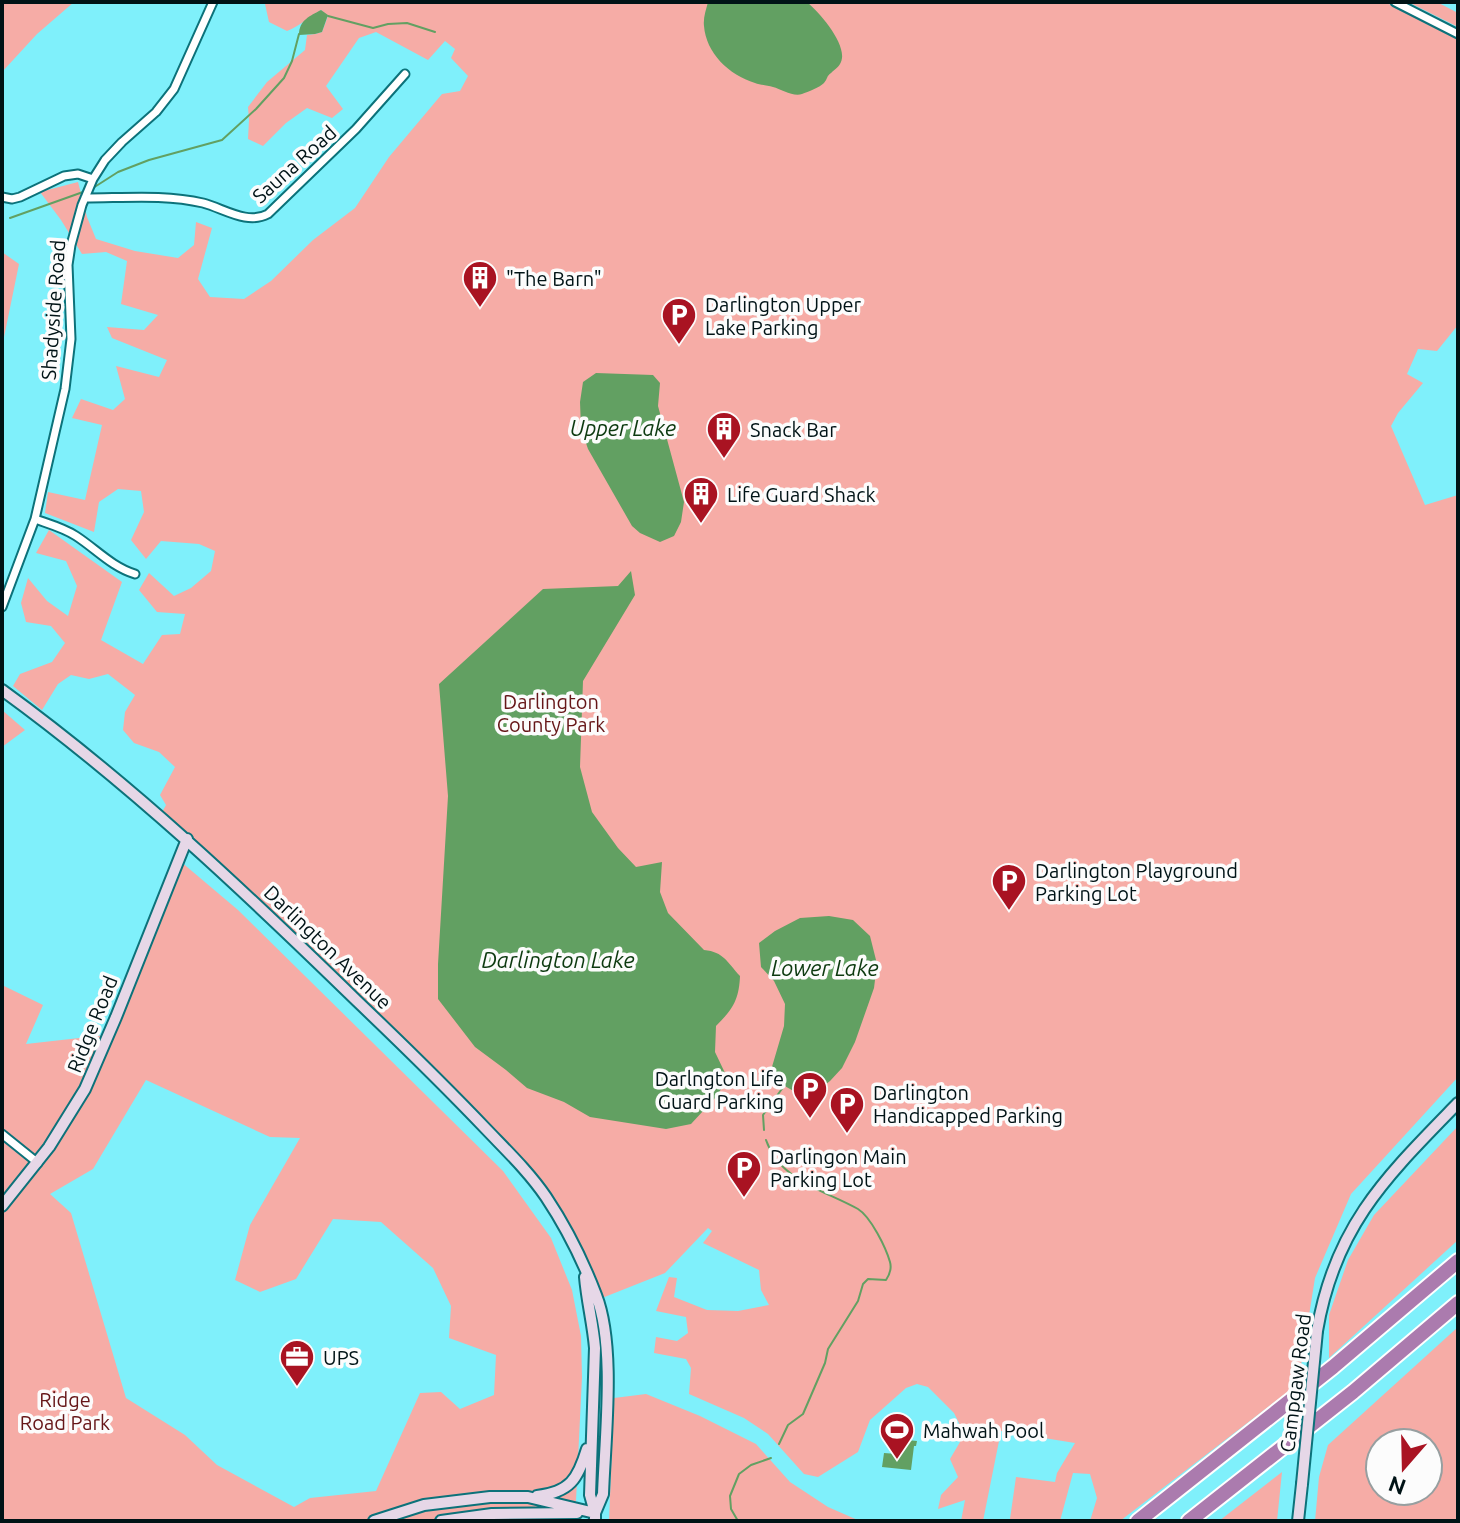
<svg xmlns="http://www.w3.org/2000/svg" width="1460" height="1523" viewBox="0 0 1460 1523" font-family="Ubuntu,sans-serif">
<rect width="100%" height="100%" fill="#7ff0fb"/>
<path fill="#f6aca6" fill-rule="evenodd" d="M2 2H74L37 34 2 72Z
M263 2H1385L1458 39V325L1437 351 1418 349 1407 374 1423 383 1398 413 1391 426 1425 505 1458 495V1077L1351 1194 1315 1278 1298 1384 1120 1521H1090L1097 1498 1090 1474 1073 1473 1060 1521 1010 1519 1016 1477 1055 1482 1057 1473 1075 1443 1001 1431 983 1521H961L965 1500 938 1509 941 1495 958 1477 950 1459 960 1442 962 1431 959 1423 954 1413 928 1387 917 1384 906 1388 870 1420 858 1452 818 1477 804 1474 768 1434 744 1418 689 1394 691 1368 686 1359 654 1353 656 1337 677 1341 688 1333 686 1317 656 1311 669 1277 677 1278 674 1297 707 1310 738 1311 769 1305 761 1290 759 1270 703 1243 712 1231 708 1228 665 1273 597 1300 578 1254 520 1164 160 816 166 805 160 795 175 767 159 752 134 743 123 730 125 712 135 695 108 674 89 679 71 675 58 684 42 710 13 686 20 674 52 662 65 643 51 626 26 622 21 603 28 578 47 601 68 616 77 586 66 561 36 553 49 530 122 582 101 640 143 664 162 635 180 634 185 614 157 612 139 590 149 573 174 596 191 588 211 571 215 551 199 544 161 541 146 559 131 540 144 512 141 491 118 489 99 502 94 532 45 513 48 492 85 500 102 425 72 418 81 399 113 410 125 399 116 366 159 377 167 360 112 338 107 327 144 330 158 315 121 304 127 261 106 252 82 254 61 220 40 192 78 182 87 217 96 239 135 251 178 258 194 245 196 222 212 228 198 279 210 297 244 299 271 281 313 240 355 208 389 157 442 94 460 91 468 76 451 58 455 49 445 41 428 60 376 32 359 38 326 86 343 109 332 118 307 108 286 123 263 146 248 139 249 120 248 107 267 82 305 50 307 35 315 34 322 32 328 16 321 10C309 17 300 26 287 31L269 22 265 4Z
M1408 2H1437L1458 13V27Z
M2 252 19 264 2 347Z
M2 710 25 730 2 747Z
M180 861 238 910 503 1171 551 1238 572 1290 581 1336 582 1377 575 1521H2V985L43 1005 26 1044 106 1035ZM146 1080 270 1137 300 1138 250 1225 235 1280 260 1292 296 1279 333 1219 381 1222 433 1268 451 1306 449 1338 496 1355 494 1395 460 1409 441 1392 420 1393 376 1491 310 1498 294 1507 217 1465 185 1435 126 1398 71 1213 50 1194 93 1169Z
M1458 1126V1240L1329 1358V1315L1348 1260 1374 1215Z
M1458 1327V1521H1315L1319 1477 1328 1445ZM1428 1443V1491H1380V1443Z
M646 1394 700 1416 756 1444 790 1482 828 1507 860 1521H609L614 1398Z
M1282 1472 1277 1521H1219Z"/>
<path fill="#62a062" d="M708 2H807C820 13 844 41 842 58 841 66 836 68 831 73 826 77 828 78 824 83 820 87 808 92 802 94 793 97 781 89 773 87 767 85 760 85 755 83 729 75 706 53 704 26 703 18 706 10 708 2Z
M321 10 328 15 322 32 315 34 299 35C299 20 310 16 321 10Z
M596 373 653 375 660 383 658 406 684 502 681 522 674 536 660 542 640 533 632 526 588 449 581 428 580 402 583 382Z
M631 571 635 595 583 681 580 767 592 812 618 848 636 867 662 862 660 892 668 913 704 950C724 952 727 962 740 976 739 1000 733 1009 716 1026L715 1052 725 1073V1083L716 1097 691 1124 666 1129 590 1117 564 1102 527 1088 506 1070 475 1047 438 999V964L448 796 439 684 543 589 618 586Z
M829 916 853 920 870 936 877 964 874 988 855 1042 842 1068 830 1081 812 1095 797 1093 769 1077 784 1026 785 1004 774 981 761 967 759 943 775 931 800 918Z
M898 1439 917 1441 916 1446H914L911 1470 882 1467 884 1453 897 1454Z"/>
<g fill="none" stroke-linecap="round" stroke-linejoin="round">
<path stroke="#62a062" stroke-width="2" d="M328 16 373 28 388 24 407 23 435 32
M93 188 118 172 149 160 222 140 256 109 284 78 292 61 299 34
M10 218 83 192
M764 1130 763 1115 784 1086
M766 1140C780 1181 824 1190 858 1209 871 1217 886 1248 890 1262 892 1269 890 1274 886 1280L868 1279 863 1284 858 1301 828 1349 825 1363 803 1414 788 1425 779 1444
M738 1521 731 1509 730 1496 739 1474 751 1465 771 1458"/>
<defs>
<path id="street" d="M1395 2 1458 34
M2 197 12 199 20 197 64 176 78 174 93 179
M85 198C124 198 165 194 203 203 225 209 247 225 268 214L356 129 405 74
M35 519C49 524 64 528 76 536 96 549 112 567 135 574
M2 607 35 519 65 389 71 339 68 265 71 245 82 205 93 179 105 160 122 142 156 112 174 89 213 2
M2 1134 38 1163"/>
<path id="secondary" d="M2 690C130 783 244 891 357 1001 401 1043 444 1085 486 1129 507 1151 529 1172 546 1197 566 1227 583 1261 596 1295 616 1346 605 1437 603 1494L595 1513V1521
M2 1206 49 1147 85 1089 116 1017 187 839
M585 1277C587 1301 593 1324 595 1348L590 1495 595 1513
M1317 1331C1335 1225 1387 1176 1458 1103
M537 1496C570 1492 578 1479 587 1449
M374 1521 424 1505 490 1497H528L595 1513
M441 1521 492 1514 577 1513
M1298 1521 1302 1484"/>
<path id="highway" d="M1138 1521 1333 1367 1458 1261
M1189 1521 1353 1392 1458 1303"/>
</defs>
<use href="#street" stroke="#0c727a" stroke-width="11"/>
<use href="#secondary" stroke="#0c727a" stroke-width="14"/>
<use href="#highway" stroke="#fff" stroke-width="18"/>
<use href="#street" stroke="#fff" stroke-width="7"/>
<use href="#secondary" stroke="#e6d7e7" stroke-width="10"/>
<use href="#highway" stroke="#ab7bae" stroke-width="14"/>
<defs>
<path id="secondary-bridge" d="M1302 1484 1317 1331"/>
</defs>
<use href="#secondary-bridge" stroke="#0c727a" stroke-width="14" stroke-linecap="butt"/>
<use href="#secondary-bridge" stroke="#e6d7e7" stroke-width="10"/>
</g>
<defs>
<symbol id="building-pin" viewBox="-11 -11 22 30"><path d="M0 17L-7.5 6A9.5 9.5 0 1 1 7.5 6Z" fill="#a91322" stroke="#fcfcfc"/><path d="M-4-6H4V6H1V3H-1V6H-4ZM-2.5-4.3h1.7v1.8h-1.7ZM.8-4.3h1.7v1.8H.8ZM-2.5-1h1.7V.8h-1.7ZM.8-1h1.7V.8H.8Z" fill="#fff"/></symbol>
<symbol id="parking-pin" viewBox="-11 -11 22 30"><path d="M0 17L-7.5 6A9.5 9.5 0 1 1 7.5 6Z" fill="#a91322" stroke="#fcfcfc"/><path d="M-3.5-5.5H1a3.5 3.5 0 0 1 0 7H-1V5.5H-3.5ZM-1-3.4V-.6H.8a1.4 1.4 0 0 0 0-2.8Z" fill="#fff"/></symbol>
<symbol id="office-pin" viewBox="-11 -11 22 30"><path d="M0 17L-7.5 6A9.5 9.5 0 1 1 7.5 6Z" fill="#a91322" stroke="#fcfcfc"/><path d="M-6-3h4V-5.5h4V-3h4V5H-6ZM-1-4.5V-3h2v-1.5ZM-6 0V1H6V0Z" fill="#fff"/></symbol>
<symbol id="stadium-pin" viewBox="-11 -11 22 30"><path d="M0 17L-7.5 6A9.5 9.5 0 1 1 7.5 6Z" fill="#a91322" stroke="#fcfcfc"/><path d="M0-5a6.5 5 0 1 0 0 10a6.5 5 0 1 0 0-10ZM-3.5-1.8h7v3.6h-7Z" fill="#fff"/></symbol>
</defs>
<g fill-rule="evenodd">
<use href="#building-pin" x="460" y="258" width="40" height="54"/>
<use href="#parking-pin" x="659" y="295" width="40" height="54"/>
<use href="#building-pin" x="704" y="409" width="40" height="54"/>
<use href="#building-pin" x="681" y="474" width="40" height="54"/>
<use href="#parking-pin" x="989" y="861" width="40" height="54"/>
<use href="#parking-pin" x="790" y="1069" width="40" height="54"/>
<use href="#parking-pin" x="827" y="1084" width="40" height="54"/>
<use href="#parking-pin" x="724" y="1148" width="40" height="54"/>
<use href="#office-pin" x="277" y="1337" width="40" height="54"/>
<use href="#stadium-pin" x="877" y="1410" width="40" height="54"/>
</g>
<g text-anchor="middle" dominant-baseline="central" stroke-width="7" stroke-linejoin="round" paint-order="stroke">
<g font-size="20" fill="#001316" stroke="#fcfcfc">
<text transform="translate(294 164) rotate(-42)">Sauna Road</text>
<text transform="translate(53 310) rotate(-86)">Shadyside Road</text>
<text transform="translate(328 947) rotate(44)">Darlington Avenue</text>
<text transform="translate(92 1024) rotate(-68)">Ridge Road</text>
<text transform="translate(1295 1383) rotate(-83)">Campgaw Road</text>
</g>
<g font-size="20" fill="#001316" stroke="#fcfcfc" text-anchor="start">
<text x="506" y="278">"The Barn"</text>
<text x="705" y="304">Darlington Upper<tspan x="705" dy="23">Lake Parking</tspan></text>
<text x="750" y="429">Snack Bar</text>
<text x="727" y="494">Life Guard Shack</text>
<text x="1035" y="870">Darlington Playground<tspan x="1035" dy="23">Parking Lot</tspan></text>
<text x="784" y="1078" text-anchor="end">Darlngton Life<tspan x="784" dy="23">Guard Parking</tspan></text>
<text x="873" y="1092">Darlington<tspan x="873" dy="23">Handicapped Parking</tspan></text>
<text x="770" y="1156">Darlingon Main<tspan x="770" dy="23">Parking Lot</tspan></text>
<text x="323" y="1357">UPS</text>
<text x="923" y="1430">Mahwah Pool</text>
</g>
<g font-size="20" fill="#661618" stroke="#fcfcfc">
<text x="551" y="701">Darlington<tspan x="551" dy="23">County Park</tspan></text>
<text x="65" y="1399">Ridge<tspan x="65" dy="23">Road Park</tspan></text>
</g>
<g font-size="22" font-style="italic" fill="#0d3a10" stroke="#fcfcfc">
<text x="623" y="427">Upper Lake</text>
<text x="558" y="959">Darlington Lake</text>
<text x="825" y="967">Lower Lake</text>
</g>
</g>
<rect width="1460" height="1523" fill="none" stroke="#001316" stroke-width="8"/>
<g transform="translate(1404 1467) rotate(200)"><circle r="38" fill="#fcfcfc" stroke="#979fa0" stroke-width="2"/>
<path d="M0-6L14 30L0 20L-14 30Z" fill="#a91322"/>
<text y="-12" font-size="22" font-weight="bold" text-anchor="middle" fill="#001316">N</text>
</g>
</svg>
